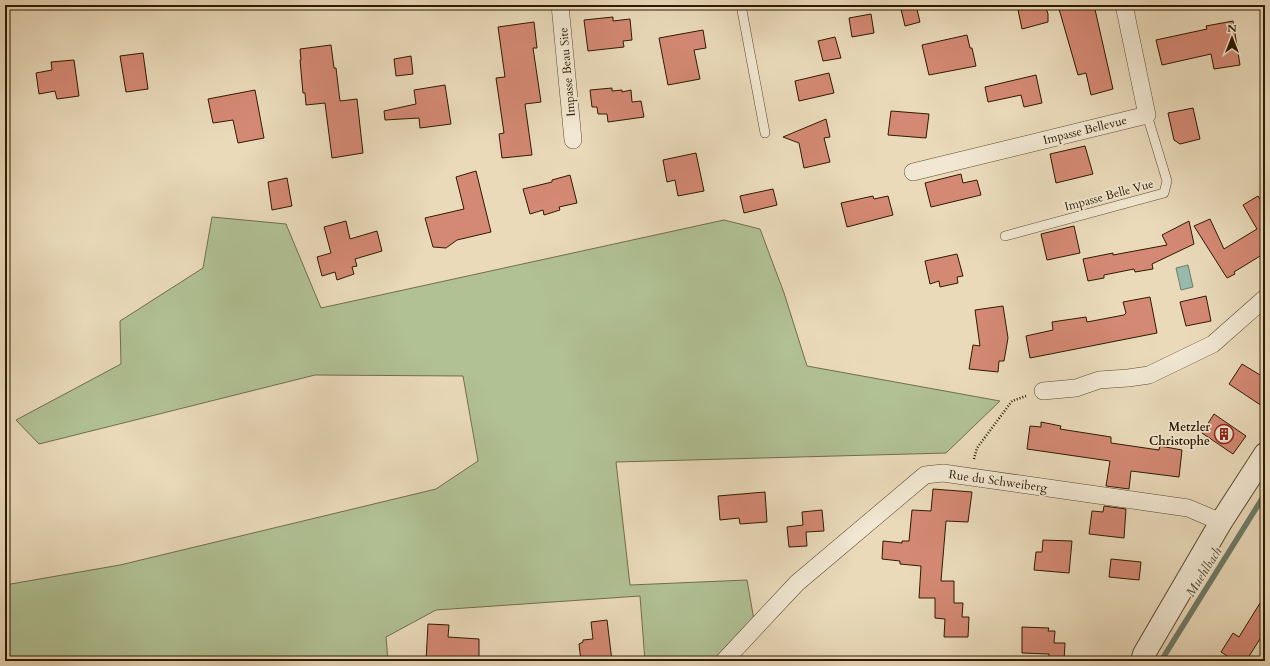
<svg xmlns="http://www.w3.org/2000/svg" width="1270" height="666" viewBox="0 0 1270 666" font-family="Cardo,serif">
<rect width="100%" height="100%" fill="#eadaba"/>
<filter id="stains"><feTurbulence type="fractalNoise" baseFrequency=".005" numOctaves="4"/><feColorMatrix values="0 0 0 0 .2 0 0 0 0 .09 0 0 0 0 .02 0 0 0 .5 -.17"/></filter>
<radialGradient id="worn" r=".72"><stop offset=".6" stop-color="#630" stop-opacity="0"/><stop offset="1" stop-color="#630" stop-opacity=".3"/></radialGradient>
<path fill="#b1c194" stroke="#706e4a" d="M212 217 286 224 321 308 724 220 760 229 784 293 807 366 1000 401 946 453 616 462 630 585 747 580 754 620 719 661H645L640 596 436 610 386 637 388 661H5V585L120 565 436 489 478 461 463 376 315 375 39 444 16 420 121 364 120 321 203 268Z"/>
<path fill="#98bbad" stroke="#6e7b68" d="M1188 265 1193 287 1181 290 1176 268Z"/>
<g fill="none" stroke-linecap="round" stroke-linejoin="round">
<path stroke="#6e7b68" stroke-width="5.5" d="M1161 661 1265 494"/>
</g>
<path fill="#d48974" stroke="#2e1a00" d="M900 5H916L920 22 905 26Z
M1017 5H1045L1048 14V22L1022 29Z
M1077 5H1094L1113 89 1091 95 1086 73 1078 75 1059 9Z
M871 14 874 33 852 37 849 18Z
M613 17V21L630 19 632 40 623 41 624 47 588 51 584 20Z
M1233 21 1240 65 1214 69 1211 54 1162 65 1156 40 1207 29 1206 26Z
M534 22 537 48H533L541 102 525 104 532 155 502 158 499 134 504 133 496 78 505 77 498 27Z
M703 30 706 48 694 50 700 79 668 85 659 38Z
M967 35 970 48H972L976 66 929 75 922 45Z
M835 37 841 58 823 61 818 41Z
M331 45 334 68H336L340 101 357 99 363 153 332 158 325 103 306 105 305 93H303L300 60H301L300 49Z
M143 53 148 89 126 92 120 56Z
M411 56 413 74 396 76 394 59Z
M74 60 79 96 57 99 55 91 39 94 36 73 52 70 51 62Z
M829 73 834 93 799 101 795 81Z
M1036 75 1042 103 1024 107 1021 95 988 102 985 87Z
M445 85 451 124 420 128 419 118 385 120 384 111 416 104 414 90Z
M612 88V91L622 90V92L631 90 632 102 641 101 644 117 608 122 607 114H598L597 107H592L590 90Z
M255 90 264 138 238 143 233 120 213 123 208 99Z
M1193 108 1200 139 1180 144 1174 140 1168 113Z
M891 111 929 114 926 138 888 135Z
M826 119 830 137 824 138 830 162 804 168 799 143 783 137Z
M1085 146 1093 174 1056 183 1050 154Z
M696 153 704 191 678 196 675 180 667 182 663 160Z
M476 171 491 232 457 240 446 248 433 247 425 218 464 209 456 177Z
M961 174 963 183 977 180 981 195 931 207 925 183Z
M570 175 577 203 559 207 560 210 544 215 543 210 530 214 523 189 552 182V180Z
M287 178 292 206 272 210 268 182Z
M773 189 777 205 744 213 740 196Z
M873 196 874 199 888 196 893 215 847 227 841 203Z
M1258 196 1265 206V253L1234 272 1235 274 1227 278 1194 226 1210 219 1224 249 1257 229 1243 205Z
M346 221 350 239 377 231 382 251 355 259 357 266 352 267 354 274 337 280 335 272 322 276 317 257 331 253 324 227Z
M1189 221 1194 244 1152 264 1153 269 1135 272 1134 269 1104 275V278L1088 281 1083 259 1113 253V255L1167 245 1162 235Z
M1074 226 1080 253 1047 260 1041 234Z
M957 254 963 276 957 277 958 283 940 287 939 281 930 284 925 261Z
M1206 296 1211 321 1186 326 1180 302Z
M1150 297 1157 333 1030 358 1026 336 1053 330 1052 322 1086 317 1087 322 1124 315 1126 313 1123 302Z
M1003 306 1008 338 1004 361H999L998 372 969 369 973 345 980 346 975 310Z
M1242 364 1265 378V408L1229 384Z
M1214 414 1246 436 1233 454 1202 433Z
M1041 422 1061 426 1060 429 1111 437V443L1159 450 1160 446 1182 450 1179 477 1131 471 1129 489 1106 486 1110 461 1027 449 1030 426 1041 427Z
M933 489 972 492 968 522 946 521 941 581H954V603H963L962 617H969L968 637H944L945 619 935 618V598H919L921 566 900 564V561L882 559 883 541 902 543V541H909L912 510 931 511Z
M765 492 767 522 740 524 739 518 720 520 718 496Z
M1104 506 1126 509 1124 538 1089 534 1092 511 1103 512Z
M822 510 824 531 806 532 807 546 789 547 787 527 803 525 802 512Z
M1043 540 1072 541 1069 573 1034 570 1036 552H1042Z
M1111 559 1141 562 1139 580 1109 577Z
M1265 595V631L1246 661H1235L1221 652 1233 633 1239 637Z
M607 620 612 661H581L579 644 583 642V640L593 639 591 622Z
M428 624 449 625 448 637 479 639V661H426Z
M1022 627 1049 628 1048 631H1055L1054 643H1065L1064 661H1049V654L1022 653Z"/>
<g fill="none" stroke-linecap="round" stroke-linejoin="round">
<defs>
<path id="service" d="M741 5 765 133
M1005 236 1164 193 1167 181 1147 115"/>
<path id="minor" d="M560 5 573 140
M913 172 1147 115 1124 5
M1043 391 1076 388 1099 380 1128 378 1149 375 1213 344 1265 298
M724 661 797 583 925 475 943 473 1188 508 1221 522"/>
<path id="tertiary" d="M1142 661 1144 654 1221 522 1265 454"/>
</defs>
<use href="#service" stroke="#5d4a2e" stroke-width="10"/>
<use href="#minor" stroke="#5d4a2e" stroke-width="18"/>
<use href="#tertiary" stroke="#5d4a2e" stroke-width="24"/>
<path stroke="#2e1a00" stroke-width="2.5" stroke-dasharray="1 2" stroke-linecap="butt" d="M974 459 977 448 1012 401 1026 396"/>
<use href="#service" stroke="#f1e7d2" stroke-width="9"/>
<use href="#minor" stroke="#f1e7d2" stroke-width="17"/>
<use href="#tertiary" stroke="#f1e7d2" stroke-width="22"/>
</g>
<defs>
<symbol id="building-ring" viewBox="-11 -11 22 22"><circle r="9.5" fill="#f1e7d2" stroke="#8f2418" stroke-width="1.5"/><path d="M-4-6H4V6H1V3H-1V6H-4ZM-2.5-4.3h1.7v1.8h-1.7ZM.8-4.3h1.7v1.8H.8ZM-2.5-1h1.7V.8h-1.7ZM.8-1h1.7V.8H.8Z" fill="#8f2418"/></symbol>
</defs>
<g fill-rule="evenodd">
<use href="#building-ring" x="1213" y="423" width="22" height="22"/>
</g>
<g text-anchor="middle" dominant-baseline="central" stroke-width="3.5" stroke-linejoin="round" paint-order="stroke">
<g font-size="12" fill="#2e1a00" stroke="#f1e7d2">
<text transform="translate(567 72) rotate(-95)">Impasse Beau Site</text>
<text transform="translate(1085 130) rotate(-14)">Impasse Bellevue</text>
<text transform="translate(1109 195) rotate(-15)">Impasse Belle Vue</text>
<text transform="translate(998 481) rotate(8)">Rue du Schweiberg</text>
</g>
<g font-size="12" font-weight="bold" fill="#2e1a00" stroke="#f1e7d2" text-anchor="end">
<text x="1210" y="427">Metzler<tspan x="1210" dy="14">Christophe</tspan></text>
</g>
<g font-size="13" font-style="italic" fill="#4e4a34" stroke="#f1e7d2">
<text transform="translate(1204 572) rotate(-58)">Muehlbach</text>
</g>
</g>
<rect width="1270" height="666" fill="none" stroke="#eadaba" stroke-width="20"/>
<rect x="6" y="6" width="1258" height="654" fill="none" stroke="#2e1a00" stroke-width="2"/>
<rect x="10" y="10" width="1250" height="646" fill="none" stroke="#2e1a00"/>
<g transform="translate(1232 38)" stroke="#f1e7d2" stroke-width="3" paint-order="stroke">
<path d="M0-3L7 15L0 10L-7 15Z" fill="#2e1a00"/>
<text y="-6" font-size="11" font-weight="bold" text-anchor="middle" fill="#2e1a00">N</text>
</g>
<rect width="100%" height="100%" filter="url(#stains)"/>
<rect width="100%" height="100%" fill="url(#worn)"/>
</svg>
